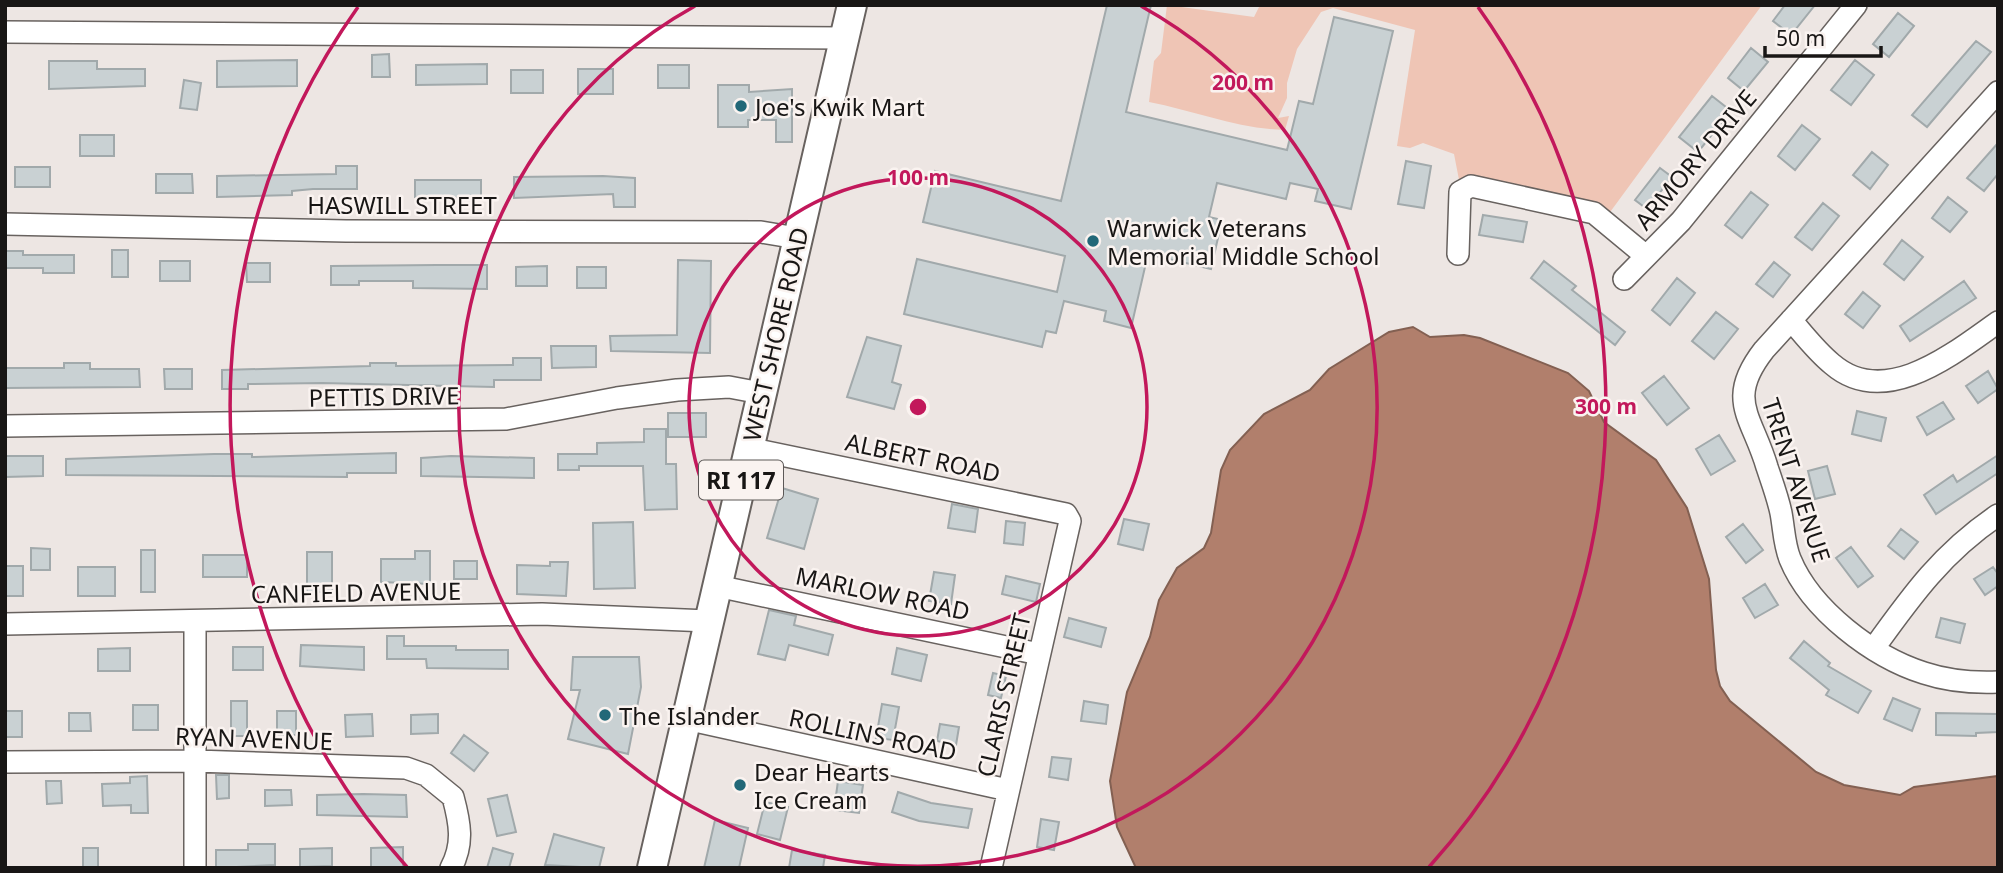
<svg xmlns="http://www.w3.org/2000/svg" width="2003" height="873" viewBox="0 0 2003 873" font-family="'Noto Sans',sans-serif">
<rect width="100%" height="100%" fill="#ede6e3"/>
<path fill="#efc5b5" d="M1167 5 1254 17 1260 5H1762L1605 219 1461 190 1454 154 1423 143 1410 148 1397 146 1415 30 1333 8 1321 12 1297 49 1287 83V98L1278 118 1289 116 1285 130C1239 129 1195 111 1149 102L1154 61 1161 53Z"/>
<path fill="#b17f6c" stroke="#836052" stroke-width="2" d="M1413 327 1430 337 1464 335 1480 338 1568 373 1589 391 1604 422 1656 460 1687 508 1709 579 1716 670 1720 686 1730 701 1816 772 1844 785 1900 795 1914 787 1998 776V868H1136L1117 827 1110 781 1127 692 1150 637 1159 600 1177 568 1204 548 1211 533 1221 470 1230 450 1264 414 1310 390 1329 369 1389 332Z"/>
<path fill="#c9d1d3" stroke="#a1a9ab" stroke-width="2" d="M1107 5H1151L1126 112 1287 150 1299 101 1313 104 1334 17 1393 31 1351 209 1315 201 1318 189 1290 183 1286 199 1217 183 1209 217 1222 220 1211 269 1148 254 1131 328 1104 321 1106 311 1064 301 1056 333 1046 331 1042 347 904 314 917 259 1057 292 1065 256 923 222 935 171 1061 201Z
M1785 5H1815L1791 35 1773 21Z
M1898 13 1914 26 1889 57 1873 44Z
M1976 41 1991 52 1927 127 1912 115Z
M1751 48 1768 62 1744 91 1728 78Z
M389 54 390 77H372V55Z
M297 60V86L217 87V61Z
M1855 60 1874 75 1851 105 1831 90Z
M49 61H97V69H145V86L49 89Z
M487 64V84L416 85V65Z
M658 65H689V88H658Z
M578 69H613V94H578Z
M511 70H543V93H511Z
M184 80 201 83 197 110 180 108Z
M718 85H749V92L792 89V142H776V120H748V127H718Z
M1712 96 1731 111 1698 152 1679 137Z
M1802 125 1820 139 1795 170 1778 156Z
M80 135H114V156H80Z
M1998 143V174L1984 191 1967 178Z
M1872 152 1888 165 1870 189 1853 175Z
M1406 161 1431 166 1424 208 1398 204Z
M336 166H357V189H313L292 191V195L217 197V176L336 174Z
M15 167H50V187H15Z
M1660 168 1672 177 1647 209 1635 200Z
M156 174H192L193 193H156Z
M603 176 635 178V207H614L613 194 514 198V177Z
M415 180H481V198L415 197Z
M1751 192 1768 205 1742 238 1725 225Z
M1948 197 1967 212 1950 232 1932 218Z
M1823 203 1839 216 1812 250 1795 237Z
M1483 215 1527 222 1523 242 1479 235Z
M1902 240 1923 257 1904 280 1884 264Z
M112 250H128V277H112Z
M5 251H23V255H74V273H43V268H5Z
M678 260 711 261 710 353 611 351 610 336 677 335Z
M160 261H190V281H160Z
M1544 261 1576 286 1572 290 1625 332 1615 345 1531 278Z
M1774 262 1790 275 1773 297 1756 284Z
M246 263H270V282H247Z
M437 265H487V289L413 288V281H359V285H331V266Z
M547 266V286H516V267Z
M577 267H606V288H577Z
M1677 278 1695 293 1670 325 1652 310Z
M1964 281 1976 298 1910 341 1900 326Z
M1863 292 1880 306 1863 328 1845 314Z
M1716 312 1738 329 1714 359 1692 341Z
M867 337 901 346 892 382 901 385 894 409 847 397Z
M551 346H596V367L552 368Z
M513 358H541V380H494V387L322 383 248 384V389H222V370L370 366V363H396V366L513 365Z
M64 363H90V369H139L140 387 5 388V368H64Z
M164 369H192V389H165Z
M1988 371 1998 389 1978 403 1966 386Z
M1664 376 1689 408 1667 425 1642 393Z
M1943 402 1954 419 1927 435 1917 417Z
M1857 411 1886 418 1881 441 1852 434Z
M668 413H706V437H668Z
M644 429H666V464H676L677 509 645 510 643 466H579V470H558V454H597V443L644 442Z
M1719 435 1735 461 1711 475 1696 449Z
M396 453V473H347V477L66 475V459L214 454H252V457Z
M1998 455V473L1936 514 1924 495 1953 475 1957 482Z
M5 456H43V476L5 477Z
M451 456 534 458V478L421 476V458Z
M1827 466 1835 494 1815 499 1808 471Z
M782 488 818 499 804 549 767 538Z
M952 504 978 509 975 532 948 528Z
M1124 519 1149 524 1143 550 1118 544Z
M1006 521 1025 523 1023 545 1004 543Z
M633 522 635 588 594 589 593 523Z
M1743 524 1763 550 1746 563 1726 537Z
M1901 529 1918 542 1904 559 1888 546Z
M1851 547 1873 576 1858 587 1836 558Z
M31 548 50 549V570H31Z
M141 550H155V592H141Z
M415 551H430V584L381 582V559H415Z
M307 552H332V592H307Z
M203 555H247V577H203Z
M454 561H477V579H454Z
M550 562H568L566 596 517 594V565L550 566Z
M5 566H23V596H5Z
M78 567H115V596H78Z
M1993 567 1998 574V586L1985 595 1974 579Z
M934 572 955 575 951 604 929 601Z
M1006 576 1040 584 1036 602 1002 594Z
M1765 584 1778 605 1755 618 1743 598Z
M769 610 796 616 794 625 833 635 828 655 789 645 785 660 758 654Z
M1069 618 1106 628 1101 647 1064 637Z
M1941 618 1965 624 1960 643 1936 637Z
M387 636H404V646H456V650H508V669L427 668 426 659H387Z
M1804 641 1830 663 1828 666 1871 691 1858 713 1826 695 1829 690 1790 658Z
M301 645 364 647V670L300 666Z
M233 647H263V670H233Z
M130 648V671H98V649Z
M897 648 927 655 921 681 892 674Z
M573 657H639L641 687 628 754 568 739 580 690H571Z
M993 673 1006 676 1001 698 988 695Z
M1893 698 1920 709 1912 731 1884 719Z
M231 701H247V736H231Z
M1084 701 1108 705 1106 724 1081 721Z
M882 704 899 707 893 740 876 738Z
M133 705H158V730H133Z
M5 711H22V737H5Z
M277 711H296V735H277Z
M69 713H90L91 731H69Z
M1936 713 1998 714V732L1976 733V736L1936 735Z
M372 714 373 736 346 737 345 715Z
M438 714V733L411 734V715Z
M940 724 959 727 956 745 937 741Z
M464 735 488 753 474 771 451 753Z
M1052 757 1071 759 1068 780 1049 777Z
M216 775H229V798L217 799Z
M147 776 148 813H131V805L103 806 102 784 130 783V777Z
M46 781H61L62 803 47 804Z
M838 781 863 785 859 813 834 810Z
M265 790H291L292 805 265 806Z
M898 792 931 803 972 809 968 828 919 821 892 812Z
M363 794 406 795 407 817 317 815V795Z
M507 795 516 832 497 836 488 799Z
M765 802 788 807 780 840 757 834Z
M1041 819 1059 822 1054 850 1037 847Z
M715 820 748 828 739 868H704Z
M554 834 604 848 599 868 545 865Z
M248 844H275V865L216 868V850H248Z
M403 847V868H371V848Z
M83 848H98V868H83Z
M332 848V866L300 867V849Z
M493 848 513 854 509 868H487Z
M792 850 825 855 823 868H789Z"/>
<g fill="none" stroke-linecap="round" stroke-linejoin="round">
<defs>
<path id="minor" d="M5 32 844 38
M1998 92 1764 350C1725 400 1752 416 1767 467 1772 482 1778 498 1781 513 1784 529 1784 544 1790 559 1811 610 1873 657 1924 673 1948 681 1973 683 1998 682
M5 224 346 231 761 232 797 238
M1458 254 1460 192 1471 186 1594 213 1646 256
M1624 279 1681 221 1856 5
M1791 320C1804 335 1817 352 1832 364 1885 410 1954 353 1998 322
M5 426 506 419 617 398 677 390 729 387 761 393
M748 448 1066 514 1070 521 991 868
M717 586 1039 654
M195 622V868
M5 624 542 614 708 621
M1874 648C1912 595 1943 552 1998 515
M686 719 1008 790
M5 762 195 761 406 768 426 775 453 797C460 823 464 844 451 868"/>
<path id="major" d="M652 868 852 5"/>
</defs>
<use href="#minor" stroke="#68625f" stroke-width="24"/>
<use href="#major" stroke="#68625f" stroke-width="32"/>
<use href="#minor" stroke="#fff" stroke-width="21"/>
<use href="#major" stroke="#fff" stroke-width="28"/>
</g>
<g fill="none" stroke="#c2185b" stroke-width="3.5">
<circle cx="918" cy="407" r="229"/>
<path d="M1141 6A459 459 0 1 1 695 6"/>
<path d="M407 867A688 688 0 0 1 358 7M1478 7A688 688 0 0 1 1429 867"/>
</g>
<g fill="#226878" stroke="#faf3f0" stroke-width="2.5">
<circle cx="741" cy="106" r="7"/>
<circle cx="1093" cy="241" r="7"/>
<circle cx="605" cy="715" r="7"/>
<circle cx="740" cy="785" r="7"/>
</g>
<g text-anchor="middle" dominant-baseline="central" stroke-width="5" stroke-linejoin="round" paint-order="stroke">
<rect fill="#faf3f0" stroke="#5c5857" stroke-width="2" x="699" y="460.5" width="84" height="39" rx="5"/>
<g font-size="23" font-weight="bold" fill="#181615">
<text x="741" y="480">RI 117</text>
</g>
<g font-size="24" fill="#181615" stroke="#faf3f0" text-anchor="start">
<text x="755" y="106">Joe's Kwik Mart</text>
<text x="1107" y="227">Warwick Veterans<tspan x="1107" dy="28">Memorial Middle School</tspan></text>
<text x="619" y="715">The Islander</text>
<text x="754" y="771">Dear Hearts<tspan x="754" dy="28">Ice Cream</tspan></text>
</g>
<g font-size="24" fill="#181615" stroke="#faf3f0">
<text transform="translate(1695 159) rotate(-50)">ARMORY DRIVE</text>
<text x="402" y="204">HASWILL STREET</text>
<text transform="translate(775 334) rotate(-77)">WEST SHORE ROAD</text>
<text transform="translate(384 396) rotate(-1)">PETTIS DRIVE</text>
<text transform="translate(923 457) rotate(12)">ALBERT ROAD</text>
<text transform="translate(1797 480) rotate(72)">TRENT AVENUE</text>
<text transform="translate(356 592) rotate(-1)">CANFIELD AVENUE</text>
<text transform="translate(883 593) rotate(12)">MARLOW ROAD</text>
<text transform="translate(1003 695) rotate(-77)">CLARIS STREET</text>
<text transform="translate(873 734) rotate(12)">ROLLINS ROAD</text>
<text transform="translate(254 738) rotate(2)">RYAN AVENUE</text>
</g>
</g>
<circle cx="918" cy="407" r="10" fill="#c2185b" stroke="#faf3f0" stroke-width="3.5"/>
<g font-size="21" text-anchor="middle" font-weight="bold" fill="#c2185b" stroke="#faf3f0" stroke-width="5" stroke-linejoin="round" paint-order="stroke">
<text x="1243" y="90">200 m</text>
<text x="918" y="185">100 m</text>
<text x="1606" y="414">300 m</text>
</g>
<rect width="2003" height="873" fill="none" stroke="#181615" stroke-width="14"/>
<path d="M1765 46v10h116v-10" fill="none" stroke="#181615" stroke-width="3.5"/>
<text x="1776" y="46" font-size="21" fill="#181615" stroke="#faf3f0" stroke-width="5" paint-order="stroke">50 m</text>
</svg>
